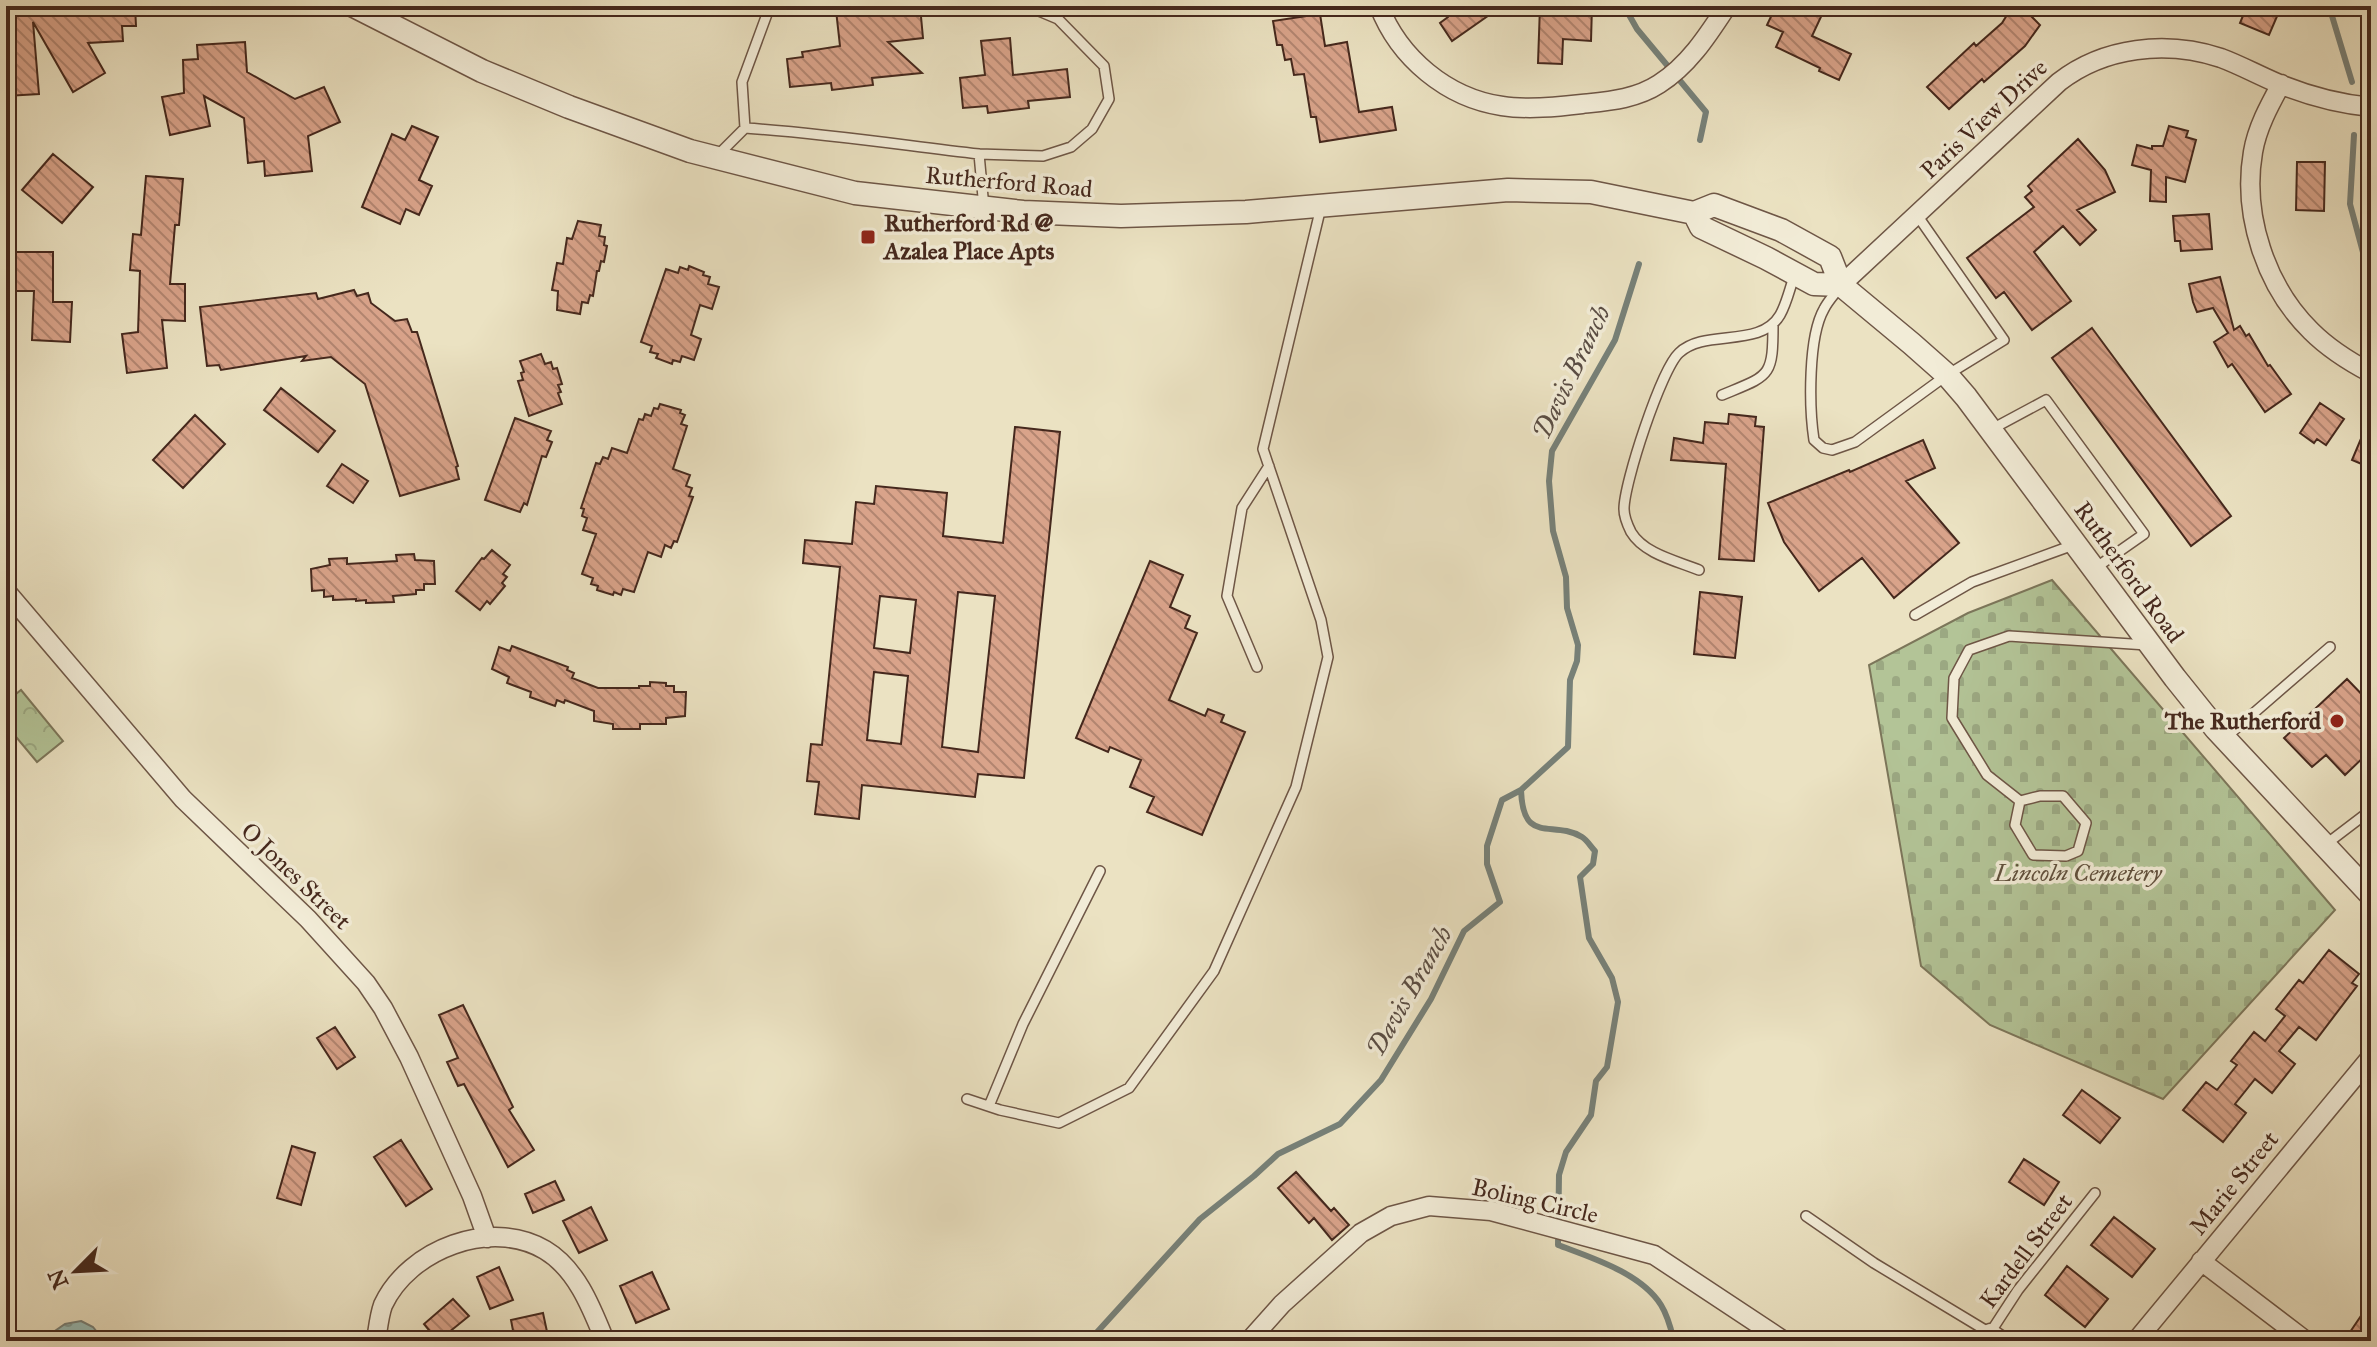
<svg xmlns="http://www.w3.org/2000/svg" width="2377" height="1347" viewBox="0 0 2377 1347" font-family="'IM FELL Great Primer',serif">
<defs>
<pattern id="forest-crowns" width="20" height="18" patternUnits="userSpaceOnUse" patternTransform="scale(2)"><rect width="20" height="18" fill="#b3c497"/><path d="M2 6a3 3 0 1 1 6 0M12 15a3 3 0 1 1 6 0" fill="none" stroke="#9ba882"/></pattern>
<pattern id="cemetery-stones" width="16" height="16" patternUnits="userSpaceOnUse" patternTransform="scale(2)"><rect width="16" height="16" fill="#b3c497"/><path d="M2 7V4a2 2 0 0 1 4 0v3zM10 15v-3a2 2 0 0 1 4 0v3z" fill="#9ba882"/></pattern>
<pattern id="water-ripples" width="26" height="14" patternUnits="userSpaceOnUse" patternTransform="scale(2)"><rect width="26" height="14" fill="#98bdb7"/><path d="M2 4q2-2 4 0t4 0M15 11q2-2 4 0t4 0" fill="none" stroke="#7e9a94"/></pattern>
<pattern id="building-back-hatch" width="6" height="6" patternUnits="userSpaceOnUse" patternTransform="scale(2)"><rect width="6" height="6" fill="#d9a38a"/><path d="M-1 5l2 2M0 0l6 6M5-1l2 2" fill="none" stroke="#b28570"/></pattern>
</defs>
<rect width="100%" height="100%" fill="#ebe2c2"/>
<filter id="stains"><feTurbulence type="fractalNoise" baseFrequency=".0025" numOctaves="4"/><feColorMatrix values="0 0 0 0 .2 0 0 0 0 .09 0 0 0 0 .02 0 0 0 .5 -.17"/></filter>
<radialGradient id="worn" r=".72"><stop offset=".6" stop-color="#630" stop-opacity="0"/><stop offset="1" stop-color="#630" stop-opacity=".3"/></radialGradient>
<path fill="url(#forest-crowns)" stroke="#7c765a" stroke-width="2" d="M21 690 63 741 37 762 6 725V702Z"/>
<path fill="url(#cemetery-stones)" stroke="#7c765a" stroke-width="2" d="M2052 580 2335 910 2163 1099 1990 1025 1921 966 1869 665 1968 613Z"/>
<path fill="url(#water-ripples)" stroke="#778179" stroke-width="2" d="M81 1321 93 1327 104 1341H48L49 1335 65 1324Z"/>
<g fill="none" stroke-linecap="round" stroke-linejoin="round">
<path stroke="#778179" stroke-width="6" d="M1624 6 1637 29 1706 112 1700 140
M2329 6 2352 82
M2354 135 2350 204 2364 256 2366 309 2371 318
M1521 790C1523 846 1552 819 1582 837 1587 840 1591 847 1595 851L1593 864 1580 877 1589 938 1612 978 1618 1002 1607 1067 1596 1081 1591 1115 1566 1152 1559 1175 1558 1245C1592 1258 1641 1273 1661 1305 1668 1316 1671 1329 1674 1341
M1089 1341 1200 1219 1254 1176 1278 1154 1340 1124 1381 1080 1431 999 1464 931 1500 902 1487 864V846L1502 800 1521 790 1568 747 1570 680 1577 661 1578 645 1567 608 1566 577 1553 531 1549 481 1552 451 1615 340 1639 264"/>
</g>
<path fill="url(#building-back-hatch)" stroke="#45281d" stroke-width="2" fill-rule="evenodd" d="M6 6H135L136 26H122L123 41 88 43 105 73 73 92 33 22 39 94 6 96Z
M863 6H920L923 38 888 42 922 73 872 78 873 85 832 90 831 83 790 87 787 59 803 57 802 52 840 46 836 10Z
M1449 6H1502L1452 41 1440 23 1448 17Z
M1540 6H1592L1591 41 1563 39 1562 64 1538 63Z
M1776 6H1826L1812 36 1851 54 1839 80 1819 71 1820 68 1776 47 1783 32 1767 25Z
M1997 6H2021L2040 25 2025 46 1984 82 1982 79 1949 109 1927 87 1974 43 1976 46 2002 23 2007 15Z
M2247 6H2259L2278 14 2269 35 2240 23Z
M1320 14 1325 46 1347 42 1359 112 1392 107 1396 130 1320 142 1316 117H1311L1304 74 1294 75 1291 59 1285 60 1282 45H1277L1273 21Z
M1010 38 1013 75 1067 69 1070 97 1028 101 1029 108 988 113 987 106 963 108 960 78 985 75 981 41Z
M245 42 247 72 295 99 324 87 340 122 308 136 312 171 265 176 264 161 248 163 244 118 204 96 210 126 170 135 162 97 184 93 183 60 198 59 197 45Z
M412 126 438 137 419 180 432 186 419 215 406 209 400 224 362 207 392 134 405 140Z
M2169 126 2188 131 2186 137 2196 140 2185 182 2166 177V202L2150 201 2151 170 2132 165 2137 145 2152 149V146H2163Z
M2078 139 2105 170 2115 192 2077 210 2096 230 2080 245 2063 226 2034 252 2071 301 2032 330 2004 292 1996 298 1967 258 2034 207 2025 197 2032 191 2028 186Z
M53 154 93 187 62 223 22 190Z
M2297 162H2325L2324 211 2296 210Z
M146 176 183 179 179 225H175L170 284H185V321L162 320 167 368 127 373 122 334 138 332 140 271 130 270 133 234 141 235Z
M2209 214 2212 249 2181 251 2180 241H2175L2173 216Z
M578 221 601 225 599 236 605 237 604 245 607 246 604 262 601 261 599 271H597L593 296 590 295 588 303 582 302 580 314 557 310 558 291 552 290 557 263 563 264 567 238 572 239Z
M11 252H53V302H72L70 342 32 340 34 291H10Z
M689 266 704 272 703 275 710 277 708 284 719 287 712 309 700 305 691 335 701 339 694 360 682 356 680 362 673 360 672 364 656 358 658 354 650 352 652 346 641 342 666 269 678 273 680 267 688 270Z
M2220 277 2234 330 2240 326 2246 336 2249 334 2268 366 2270 365 2291 394 2265 412 2232 364 2228 367 2214 342 2228 333 2213 308 2197 312 2193 302 2189 284Z
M354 290 357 296 368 293 371 303 395 321 407 319 412 332H417L458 466 456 467 459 479 400 496 365 384 331 357 302 361 306 356 221 370 219 365 207 366 200 307 316 293 318 299Z
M2092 328 2231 516 2191 546 2052 358Z
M541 354 545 364 551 362 553 369 557 368 562 384 558 385 561 392 558 393 562 404 529 416 518 381 523 380 521 373 524 372 520 361Z
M281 388 335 431 318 452 264 410Z
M2320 403 2344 419 2326 445 2317 439 2314 443 2300 433Z
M660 404 681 410 680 413 685 415 681 424 687 426 673 469 690 475 686 486 692 488 689 496 693 497 677 542 674 541 671 548 665 545 661 557 648 552 634 592 623 589 621 595 614 592 613 595 597 590 598 586 591 584 593 578 582 574 596 534 583 530 587 518 582 516 584 509 581 508 596 463 600 464 603 457 608 459 612 448 627 453 639 419 643 420 645 414 651 416 654 408 658 409Z
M1729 414 1756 417 1755 426 1764 427 1754 561 1719 559 1726 464 1671 460 1674 438 1703 443 1705 422 1728 424Z
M195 415 225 444 183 488 153 460Z
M2371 415V468L2352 460Z
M515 418 551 431 547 440 552 442 546 457 542 456 527 505 524 503 520 512 485 500Z
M1015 427 1060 432 1024 778 978 774 975 797 862 785 859 819 815 814 819 782 807 781 811 744 822 745 840 567 803 563 805 540 852 544 856 502 874 504 876 486 947 493 943 536 1003 543ZM958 592 995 596 978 752 942 747ZM880 596 916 600 910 653 874 648ZM874 672 908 676 901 744 867 740Z
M1923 440 1935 468 1906 481 1959 543 1894 598 1862 558 1819 591 1784 542 1768 503 1849 470 1850 472Z
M342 464 368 481 353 503 327 486Z
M492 550 510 565 503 574 507 577 502 583 505 586 490 604 487 601 480 610 456 591 482 558 484 559Z
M414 554 415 560 434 561 435 584H424V590H416V594L393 596 394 602 366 603V600L356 601V599L333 600V596L324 597V590L312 591 311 569 330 565 329 559 347 558V564L397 561 396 555Z
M1150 561 1183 575 1170 607 1190 616 1185 628 1197 633 1169 700 1205 716 1208 709 1224 715 1221 722 1245 732 1202 835 1147 812 1154 797 1130 787 1141 760 1110 747 1108 752 1076 738Z
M1700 592 1742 597 1735 658 1694 654Z
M512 646 568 667 567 670 574 673 572 678 598 688H639V686H650V682L666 683V686H674V692H686L685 716 666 718V724H640V729H613V724L594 721V711L565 700 564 703 557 700 555 706 530 697 531 692 507 683 509 677 492 669 499 647 510 651Z
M2347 679 2371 704V750L2345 775 2326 755 2312 767 2284 738Z
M2329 950 2359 974 2352 983 2357 986 2316 1040 2299 1027 2279 1051 2295 1064 2272 1093 2255 1079 2235 1104 2246 1113 2223 1142 2183 1110 2206 1082 2217 1090 2237 1065 2231 1061 2254 1032 2265 1041 2285 1016 2276 1009 2299 980 2303 983Z
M463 1005 513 1107 509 1110 534 1150 508 1167 464 1084 458 1086 447 1062 458 1058 439 1015Z
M335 1027 355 1057 337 1069 317 1038Z
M2082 1090 2120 1118 2100 1143 2063 1115Z
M401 1140 432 1189 406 1206 374 1157Z
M292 1146 315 1153 301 1205 277 1198Z
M2024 1159 2059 1182 2044 1205 2009 1182Z
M1296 1172 1331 1211 1334 1208 1349 1225 1332 1240 1314 1218 1309 1223 1278 1188Z
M555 1181 564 1200 533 1213 525 1194Z
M591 1207 607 1240 579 1253 563 1221Z
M2114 1217 2155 1249 2132 1277 2091 1245Z
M2067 1266 2108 1299 2085 1327 2045 1295Z
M499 1267 513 1300 490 1309 477 1277Z
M652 1272 669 1309 636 1323 620 1286Z
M453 1299 469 1316 438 1341 424 1324Z
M2371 1301V1341H2344Z
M543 1313 549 1341H515L511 1320Z"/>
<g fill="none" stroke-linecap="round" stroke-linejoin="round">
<defs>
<path id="service" d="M745 128 742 82 770 6
M716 157 745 128C823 133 901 145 979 154
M984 208 979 154 1043 156 1071 147 1092 129 1109 99 1104 66 1058 19 1027 6
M1839 288C1834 295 1828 301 1824 309 1808 337 1809 407 1814 440L1823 448 1832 450 1855 442 1947 375 2004 340 1917 215
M1722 395C1770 375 1773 378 1773 324
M1992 429 2046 400 2144 534 2094 569
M1699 570C1677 561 1644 554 1631 532 1628 526 1624 515 1624 509 1624 483 1661 370 1679 353 1705 328 1760 349 1780 315 1787 303 1790 287 1795 274
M1915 615 1972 582 2076 544
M1257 667 1227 596 1242 508 1269 466
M2225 738 2330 647
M2020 801 2040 796H2063L2086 823 2078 851 2066 856 2033 855 2015 825 2020 801 1987 775 1952 718 1954 678 1969 650 2009 636 2147 645
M2325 845 2371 810
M967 1099 1000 1110 1059 1123 1129 1088 1214 971 1296 787 1328 657 1321 620 1263 449 1321 207
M989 1106 1023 1024 1100 871
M1806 1216 1874 1263 1990 1333 2018 1290 2095 1193"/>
<path id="minor" d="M1379 6C1399 58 1447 98 1502 106 1528 110 1557 107 1582 104 1609 101 1636 99 1659 84 1689 65 1708 35 1727 6
M2281 84C2269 106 2257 128 2253 152 2242 215 2266 287 2311 331 2328 348 2350 362 2371 373
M1841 285 2059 82C2104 47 2166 40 2221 58 2240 65 2258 75 2277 83 2306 95 2339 104 2371 107
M6 591 183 799 308 919 366 983 383 1008 409 1057 472 1196 487 1238
M2201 1261 2306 1341
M1990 1333 2002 1341
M376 1341C378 1329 379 1316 383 1305 409 1249 491 1218 545 1250 577 1269 592 1309 605 1341
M1249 1341 1282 1304 1361 1233 1391 1216 1429 1206 1491 1211 1654 1255 1784 1341
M2136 1341 2371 1057"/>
<path id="tertiary" d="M354 6 482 71 569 107 690 151 855 193 1023 212 1121 216 1246 212 1508 190 1591 192 1694 213 1714 205 1781 230 1830 257 1841 285 1912 344 1947 375 1966 397 2175 678 2216 729 2371 895
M1694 213 1701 227 1766 258 1814 284 1841 285"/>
</defs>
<use href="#service" stroke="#6e5646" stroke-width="12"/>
<use href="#minor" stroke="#6e5646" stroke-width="21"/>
<use href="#tertiary" stroke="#6e5646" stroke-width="25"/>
<use href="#service" stroke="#f2ecd7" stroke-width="9"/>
<use href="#minor" stroke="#f2ecd7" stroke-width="18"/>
<use href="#tertiary" stroke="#f2ecd7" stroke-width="22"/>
</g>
<g fill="#8f2418" stroke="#f2ecd7" stroke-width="3">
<rect x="860" y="229" width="16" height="16" rx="4"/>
<circle cx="2337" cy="721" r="8"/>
</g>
<g text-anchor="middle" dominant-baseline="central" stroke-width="7" stroke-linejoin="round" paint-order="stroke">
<g font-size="24" fill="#45281d" stroke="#f2ecd7">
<text transform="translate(1984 119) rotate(-43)">Paris View Drive</text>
<text transform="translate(1009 182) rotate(5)">Rutherford Road</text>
<text transform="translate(2129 572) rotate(54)">Rutherford Road</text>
<text transform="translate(296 876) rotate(44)">O Jones Street</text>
<text transform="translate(2234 1183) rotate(-51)">Marie Street</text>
<text transform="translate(1535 1201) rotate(13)">Boling Circle</text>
<text transform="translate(2026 1251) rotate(-53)">Kardell Street</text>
</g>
<g font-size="24" font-weight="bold" fill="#45281d" stroke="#f2ecd7" text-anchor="start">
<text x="884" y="223">Rutherford Rd @<tspan x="884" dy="28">Azalea Place Apts</tspan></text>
<text x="2321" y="721" text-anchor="end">The Rutherford</text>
</g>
<g font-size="24" font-style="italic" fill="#604f3c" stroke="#f2ecd7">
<text x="2078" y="873">Lincoln Cemetery</text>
</g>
<g font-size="26" font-style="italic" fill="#5a4d44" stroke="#f2ecd7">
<text transform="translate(1571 372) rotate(-64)">Davis Branch</text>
<text transform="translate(1409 991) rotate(-60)">Davis Branch</text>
</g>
</g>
<rect width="2377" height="1347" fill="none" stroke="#ebe2c2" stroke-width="32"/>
<rect x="8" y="8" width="2361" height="1331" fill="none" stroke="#45281d" stroke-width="4"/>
<rect x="16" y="16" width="2345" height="1315" fill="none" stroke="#45281d" stroke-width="2"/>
<g transform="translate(76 1271) rotate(246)" stroke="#f2ecd7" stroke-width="6" paint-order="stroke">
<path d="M0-6L14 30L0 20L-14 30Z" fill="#45281d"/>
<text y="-12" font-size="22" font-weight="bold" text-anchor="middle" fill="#45281d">N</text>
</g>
<rect width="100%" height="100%" filter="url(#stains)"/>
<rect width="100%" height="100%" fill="url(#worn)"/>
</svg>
